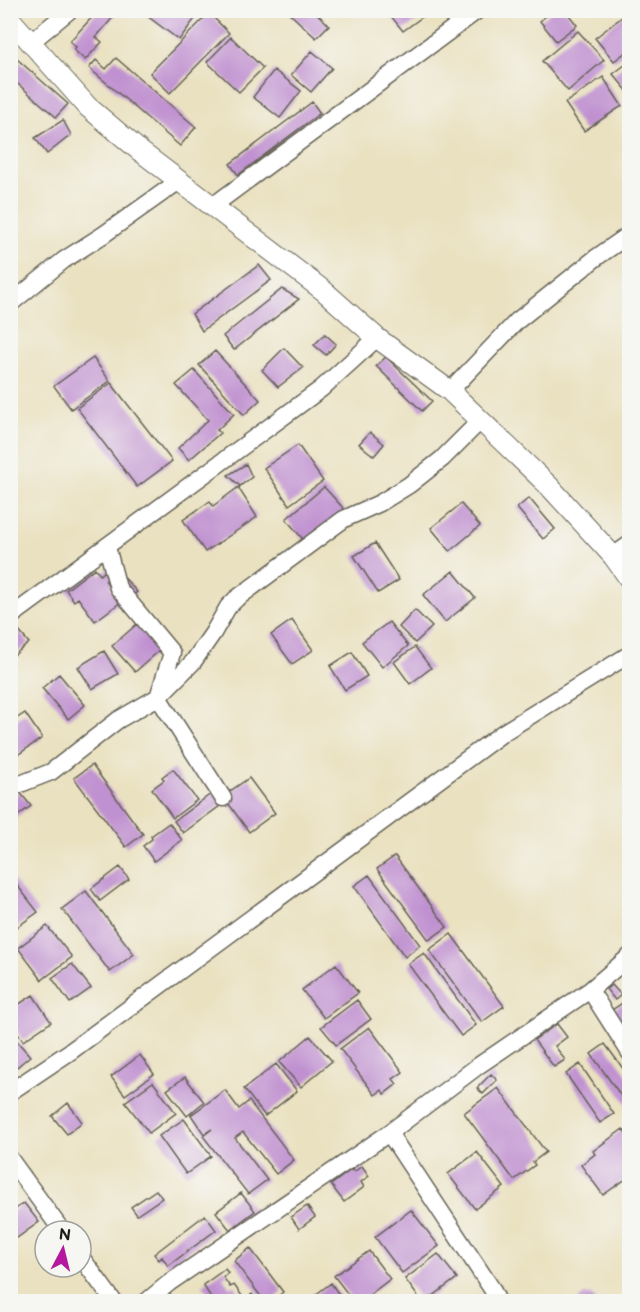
<svg xmlns="http://www.w3.org/2000/svg" width="640" height="1312" viewBox="0 0 640 1312" font-family="'Balsamiq Sans',sans-serif">
<rect width="100%" height="100%" fill="#f6f6f2"/>
<filter id="ink" filterUnits="userSpaceOnUse"><feTurbulence type="fractalNoise" baseFrequency=".0167" numOctaves="2"/><feDisplacementMap in="SourceGraphic" scale="12" xChannelSelector="R" yChannelSelector="G"/><feConvolveMatrix kernelMatrix="1 2 1 2 8 2 1 2 1" color-interpolation-filters="sRGB"/></filter>
<filter id="wash" filterUnits="userSpaceOnUse"><feTurbulence type="fractalNoise" baseFrequency=".008" numOctaves="4" result="noise"/><feDisplacementMap in="SourceGraphic" scale="24" xChannelSelector="R" yChannelSelector="G"/><feGaussianBlur stdDeviation="1.35" result="paint"/><feColorMatrix in="noise" values="0 0 0 0 0 0 0 0 0 0 0 0 0 0 0 0 0 1.4 0 .05"/><feComposite in="paint" operator="in"/></filter>
<g filter="url(#wash)">
<rect width="100%" height="100%" fill="#eae1c0"/>
<g id="blocks">
<path fill="#c091d0" d="M99 10H112L116 14 96 37 102 42 85 60 74 50 76 47 70 41Z
M149 10H199L200 12 179 40 146 15Z
M286 10H313L329 25 316 38Z
M392 10H427L429 12 403 31 390 15 394 12Z
M553 10H565L577 25 556 41 540 21Z
M209 13 229 33 170 93 150 73Z
M626 14 630 18V49L614 61 595 38Z
M578 31 604 60 568 91 542 61Z
M231 37 263 68 239 92 207 62Z
M312 51 332 68 311 92 291 75Z
M116 58 196 127 180 146 89 68 96 60 106 69Z
M17 59 68 104 56 117 10 77V66Z
M630 61V94L613 74Z
M274 70 301 91 280 118 253 97Z
M603 77 622 106 584 131 565 103Z
M312 102 320 113 238 175 230 164Z
M63 120 71 135 47 154 35 138Z
M259 265 271 280 202 331 192 314Z
M282 289 299 299 234 350 223 336Z
M325 334 336 344 326 355 314 345Z
M284 348 303 368 278 387 262 370Z
M215 351 260 400 244 415 199 365Z
M386 357 432 401 422 411 376 366Z
M93 358 110 381 71 409 54 386Z
M194 370 234 414 217 430 220 433 189 460 178 448 208 420 176 385Z
M111 383 172 461 137 487 77 408Z
M370 432 384 444 374 456 359 444Z
M298 445 323 481 289 505 264 468Z
M246 464 252 477 240 486 228 475Z
M240 486 239 489 257 517 205 552 183 520 210 501 213 506Z
M324 487 345 510 306 543 286 519Z
M529 498 555 529 543 539 517 508Z
M461 504 480 526 450 551 431 528Z
M375 543 399 580 378 593 354 556Z
M113 565 137 592 125 603 105 580 121 602 95 621 78 598 74 601 66 590 95 568 100 575Z
M453 571 475 598 445 622 423 595Z
M415 610 432 627 415 643 399 627Z
M292 620 313 650 292 664 271 635Z
M389 622 408 646 382 667 362 642Z
M137 624 160 650 135 672 112 646Z
M17 629 29 643 14 655 10 651V635Z
M415 647 431 668 410 684 394 662Z
M104 651 118 674 92 689 78 667Z
M352 652 367 676 345 690 330 666Z
M59 674 85 705 68 719 42 688Z
M25 713 42 738 10 760V723Z
M92 765 143 834 126 847 74 778Z
M173 769 197 800 173 818 152 789 164 780 162 777Z
M249 778 275 813 249 832 223 796Z
M19 791 31 806 10 821V798Z
M215 791 224 803 183 833 174 821Z
M169 823 182 840 154 861 143 846 152 839 151 836Z
M395 856 447 927 429 940 377 869Z
M120 867 129 879 100 901 91 889Z
M369 875 420 945 405 957 354 886Z
M10 876 38 912 10 932Z
M86 891 134 954 110 972 62 909Z
M47 926 72 957 42 980 18 948Z
M451 934 504 1006 482 1022 429 950Z
M424 953 476 1025 461 1036 408 964Z
M72 964 91 988 70 1003 52 978Z
M336 964 358 993 324 1018 302 990Z
M612 985 621 995 615 1000 606 989Z
M33 995 51 1022 23 1041 10 1021V1010Z
M630 998V1042L609 1012Z
M357 1000 371 1019 336 1045 321 1027Z
M557 1024 567 1037 555 1046 565 1060 554 1067 534 1040Z
M369 1027 403 1072 393 1079 397 1084 384 1094 382 1090 375 1095 340 1049Z
M10 1033 30 1056 17 1067 10 1059Z
M310 1036 332 1061 301 1087 279 1062Z
M605 1044 630 1078V1103L627 1104 591 1054Z
M140 1055 154 1074 125 1095 111 1077Z
M276 1064 297 1091 265 1116 244 1089Z
M580 1064 614 1114 600 1123 566 1074Z
M491 1074 497 1080 483 1094 477 1088Z
M185 1077 204 1102 187 1116 167 1090Z
M153 1082 176 1113 149 1133 125 1102Z
M498 1088 546 1152 533 1162 535 1165 514 1180 464 1113Z
M225 1090 239 1109 249 1101 294 1160 276 1174 243 1132 235 1138 267 1180 248 1194 203 1136 212 1129 204 1134 191 1115Z
M68 1103 82 1122 67 1134 52 1116Z
M184 1119 211 1156 186 1174 159 1136Z
M623 1129 625 1132 630 1129V1176L603 1195 581 1165 595 1154 593 1151Z
M477 1152 504 1187 475 1209 448 1174Z
M362 1166 369 1176 361 1182 364 1187 344 1202 331 1185 352 1169 354 1172Z
M156 1190 162 1198 137 1215 131 1207Z
M241 1193 255 1211 230 1230 216 1212Z
M24 1203 39 1222 10 1243V1213Z
M307 1206 315 1217 299 1229 291 1217Z
M411 1210 439 1246 402 1273 375 1237Z
M205 1215 216 1230 168 1266 162 1257 159 1260 154 1254Z
M250 1248 283 1292 271 1302H265L234 1261Z
M369 1251 390 1279 360 1302H354L334 1276Z
M438 1254 457 1278 425 1302H422L405 1279Z
M225 1269 228 1273 223 1277 230 1287 234 1285 245 1300 252 1294 258 1302H214L203 1285Z
M331 1283 344 1302H306Z
M586 1294 587 1296 591 1294 597 1302H579L578 1300Z"/>
</g>
</g>
<g filter="url(#ink)">
<use href="#blocks" fill-opacity="0" stroke="#646155" stroke-width="1.5"/>
<g fill="none" stroke-linecap="round" stroke-linejoin="round">
<defs>
<path id="minor" d="M31 42 70 10
M214 205 478 10
M10 304 64 260 103 235 179 181
M450 391 517 321 597 257 630 234
M107 547 118 588 172 653 159 694
M613 556 630 544
M10 617 321 389 377 338
M158 697 223 798
M10 788 51 772 118 720 158 697 193 662 213 633 228 607 236 599 344 519 380 503 409 485 442 459 480 421
M590 990 630 1053
M10 1092 71 1051 504 732 630 654
M389 1133 492 1289 498 1302
M10 1159 62 1231
M81 1257 114 1302
M146 1302 169 1283 389 1133 478 1066 590 990 630 956"/>
<path id="tertiary" d="M10 19 88 107 140 151 324 291 377 338 450 391 549 486 613 556 630 580"/>
</defs>
<use href="#minor" stroke="#646155" stroke-width="19"/>
<use href="#tertiary" stroke="#646155" stroke-width="22"/>
<use href="#minor" stroke="#fff" stroke-width="16"/>
<use href="#tertiary" stroke="#fff" stroke-width="20"/>
</g>
</g>
<rect width="640" height="1312" fill="none" stroke="#f6f6f2" stroke-width="36"/>
<g transform="translate(63 1249) rotate(7)"><circle r="28" fill="#f6f6f2" stroke="#9f9f9c" stroke-width="1.5"/>
<path d="M0-4.5L10 22L0 15L-10 22Z" fill="#b5179e"/>
<text y="-9" font-size="16" font-weight="bold" text-anchor="middle" fill="#1c1c1c">N</text>
</g>
</svg>
